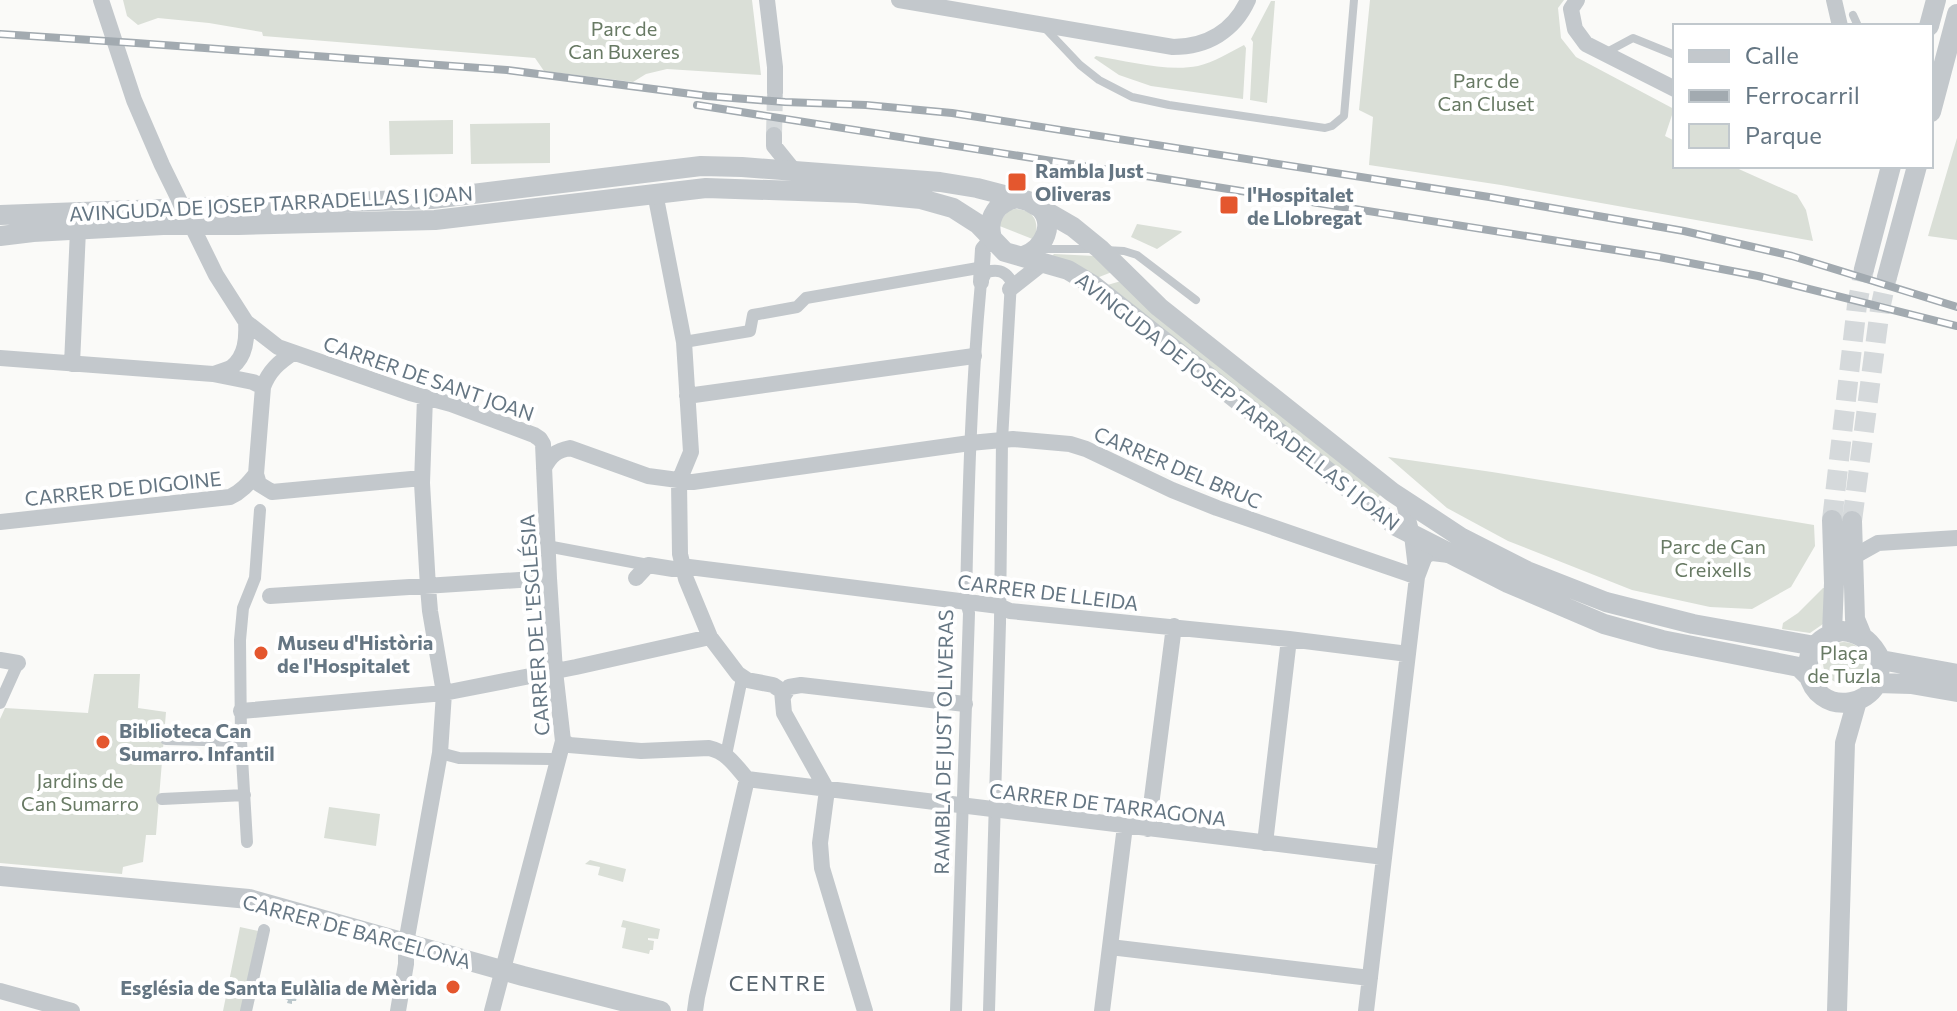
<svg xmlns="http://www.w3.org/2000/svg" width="1957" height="1011" viewBox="0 0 1957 1011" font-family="Commissioner,sans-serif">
<rect width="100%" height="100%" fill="#fafaf8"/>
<path fill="#dadfd7" d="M123 0H752L761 75 667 69 646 74 633 82 544 71 535 58 263 36 262 32 209 23 158 18 138 25 127 16Z
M1370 0H1564L1558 8 1561 38 1576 57 1674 109 1665 136 1675 141V166H1732L1797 195 1806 210 1813 241 1501 185 1369 165 1373 117 1359 110Z
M1271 1H1275L1267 103 1250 100 1253 42 1251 39Z
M1244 45 1246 48 1243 99 1151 86 1119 75 1094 58 1096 56C1127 61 1167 72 1198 66 1214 62 1229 53 1244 45Z
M453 120V154L390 155 389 121Z
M550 123V163L471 164 470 124Z
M1957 138V240L1928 236Z
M1015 209C1036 210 1039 223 1035 240L997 225 1009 210Z
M1137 224 1181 231 1182 232 1157 249 1131 237Z
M1054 254 1095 256 1112 272 1094 279 1052 256Z
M1121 281 1382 493 1375 501 1104 286Z
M1388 457 1492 472 1814 525 1815 546 1791 587 1752 609 1710 607 1632 590 1508 541 1447 508Z
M1823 588H1827L1823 624 1810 633 1782 629 1783 623 1798 613Z
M1823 663a21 21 0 1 1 42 0a21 21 0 1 1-42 0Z
M94 674H140L138 708 166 712 156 835H146L143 862 123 867 122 874 0 863V719L5 708 88 713Z
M329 807 380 814 376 846 324 838Z
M590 860 626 869 623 882 598 875 600 867 585 864Z
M623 920 660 929 658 939 648 938V940L654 941 653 950H650L649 954 622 948 626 928 621 927Z
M240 927 258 931 241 1011H223Z"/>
<path fill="#bbc7cb" d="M289 980 301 982 296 1001H292V1004L287 1003 288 1000 285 999Z"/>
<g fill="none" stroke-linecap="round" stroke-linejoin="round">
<path stroke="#d5d9db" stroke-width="16" stroke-dasharray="16 8" stroke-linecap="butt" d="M774 135 775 93"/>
<path stroke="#d5d9db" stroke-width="20" stroke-dasharray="20 10" stroke-linecap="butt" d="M1832 520 1857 305 1864 269
M1852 521 1880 309 1887 277"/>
<path stroke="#c3c8cc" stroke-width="8" d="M1853 15 1858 26
M1043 26 1080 65 1099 80 1132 97 1169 105 1325 128 1332 126 1344 116 1354 0
M1605 53 1633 38 1675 55
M1041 249H1091
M1105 250 1124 251 1137 255 1196 300"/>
<path stroke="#c3c8cc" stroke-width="12" d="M684 342 750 331 753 315 797 307 806 298 978 268
M552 547 648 565
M0 703 18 663
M166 739 241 741
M440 753 459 758 551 759
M726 755 742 678
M162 799 245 795
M247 842 241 741 240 640 243 608 255 578 260 510
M246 1011 264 930
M956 1011 969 613 966 602C968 495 971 389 981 282L987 272C998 269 1005 271 1011 281L1002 440 1000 623 989 1011"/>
<path stroke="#c3c8cc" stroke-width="16" d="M101 0 134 100 162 165 216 275 246 322 278 347 410 393 451 404 534 435 540 439 543 444 549 578 555 671 563 741 492 1011
M767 0 775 67V93
M899 0 1173 47C1207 47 1234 31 1248 0
M1577 0 1571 9 1575 29 1586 44 1675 89
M1834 0 1840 26
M774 135V146L795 172
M655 193 684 342 691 452 679 481 680 554 686 579 710 637 738 674 747 680 773 685 782 691 784 713 827 790
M981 282 983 249 992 238
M1010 289 1043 263
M293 353C279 362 269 371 263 387L256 474 259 484 272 492 422 478
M0 358 213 374 253 382 263 387
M72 364 78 230
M213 374C219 372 227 370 232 367 246 356 247 338 246 322
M687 396 974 356
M544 468C551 455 556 451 570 448L648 476 693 482 970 443 1013 439 1070 444 1086 449 1172 490 1217 508 1409 574 1417 577 1425 556 1432 553 1449 555
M0 522 230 497C241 492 248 484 256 474
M1853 557 1878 543 1957 538
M636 578 648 565 673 569 689 567 999 606 1010 611 1289 639 1408 654
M270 596 549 578
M0 660 18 663
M784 695 789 687 801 685 965 704
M241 711 444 693 576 667 710 637
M563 741 569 745 641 751 709 748C727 752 735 765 747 779L1384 857
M827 790 820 843 822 868 865 1011
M1148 829 1174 626
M1265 843 1289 639
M1110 947 1370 978
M0 991 72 1011
M398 1011 406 964V943L440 753 444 693 430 611 428 587 422 483 425 397
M695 1011 697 997 747 779
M1102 1011 1125 826
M1366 1011 1417 577 1412 535 1403 499"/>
<path stroke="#c3c8cc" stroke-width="20" d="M1929 26 1936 0
M1931 112 1957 14
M0 215 432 199 701 166 742 167 940 182 977 188 1028 201 1073 227 1100 249 1159 307 1392 492 1462 538 1527 571 1606 602 1693 624 1815 646
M0 236 33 232 163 225H238L435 220 706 188 857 193 921 199 953 208 978 224 1005 252 1068 270 1093 285 1396 526 1508 583 1604 624 1662 640 1799 667 1810 678
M992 238C986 218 998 200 1019 198
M1023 256C1044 250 1057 222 1038 206
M1864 269 1891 166
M1887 277 1917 166
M1832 520 1834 583 1832 633
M1852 521 1855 619 1862 636
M1842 631C1863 633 1872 643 1881 660 1880 668 1879 678 1876 685 1871 694 1861 700 1851 702 1805 711 1787 642 1842 631Z
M1881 660 1957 674
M1877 683 1911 684 1957 692
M0 876 249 899 523 976 661 1011
M1837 1011 1845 743 1857 701"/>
<defs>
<path id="rail" d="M0 34 136 43 507 70 707 96 785 102 866 105 952 113 1489 197 1684 231 1792 256 1957 307
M697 105 1659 257 1758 276 1957 326"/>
</defs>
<use href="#rail" stroke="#a2aab0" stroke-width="8"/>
<use href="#rail" stroke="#fff" stroke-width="5" stroke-dasharray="15" stroke-linecap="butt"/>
</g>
<g fill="#e4572e" stroke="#fff" stroke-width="3">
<rect x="1007" y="172" width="20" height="20" rx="4"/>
<rect x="1219" y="195" width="20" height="20" rx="4"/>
<circle cx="261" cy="653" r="8"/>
<circle cx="103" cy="742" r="8"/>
<circle cx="453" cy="987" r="8"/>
</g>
<g text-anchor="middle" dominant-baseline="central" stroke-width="8" stroke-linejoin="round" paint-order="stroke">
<g font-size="20" fill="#687a64" stroke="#fff">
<text x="624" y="28">Parc de<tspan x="624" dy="23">Can Buxeres</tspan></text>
<text x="1486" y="80">Parc de<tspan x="1486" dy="23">Can Cluset</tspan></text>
<text x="1713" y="546">Parc de Can<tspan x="1713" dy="23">Creixells</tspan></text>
<text x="1844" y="652">Plaça<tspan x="1844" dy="23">de Tuzla</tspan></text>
<text x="80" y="780">Jardins de<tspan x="80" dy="23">Can Sumarro</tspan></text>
</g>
<g font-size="20" font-weight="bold" fill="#657683" stroke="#fff" text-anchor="start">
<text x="1035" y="170">Rambla Just<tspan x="1035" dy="23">Oliveras</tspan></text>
<text x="1247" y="194">l'Hospitalet<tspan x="1247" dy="23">de Llobregat</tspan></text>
<text x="277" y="642">Museu d'Història<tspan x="277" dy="23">de l'Hospitalet</tspan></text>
<text x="119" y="730">Biblioteca Can<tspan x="119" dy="23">Sumarro. Infantil</tspan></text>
<text x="437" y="987" text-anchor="end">Església de Santa Eulàlia de Mèrida</text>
</g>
<g font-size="20" fill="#657683" stroke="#fff">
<text transform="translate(271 203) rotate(-3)">AVINGUDA DE JOSEP TARRADELLAS I JOAN</text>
<text transform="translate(429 378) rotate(19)">CARRER DE SANT JOAN</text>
<text transform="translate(1238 401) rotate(38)">AVINGUDA DE JOSEP TARRADELLAS I JOAN</text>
<text transform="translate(1178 467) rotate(23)">CARRER DEL BRUC</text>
<text transform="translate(123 488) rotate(-6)">CARRER DE DIGOINE</text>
<text transform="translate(1048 592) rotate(7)">CARRER DE LLEIDA</text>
<text transform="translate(534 625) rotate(-94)">CARRER DE L'ESGLÉSIA</text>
<text transform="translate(943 742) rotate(-89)">RAMBLA DE JUST OLIVERAS</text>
<text transform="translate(1108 804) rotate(7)">CARRER DE TARRAGONA</text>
<text transform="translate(357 931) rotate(15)">CARRER DE BARCELONA</text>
</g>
<g font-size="22" letter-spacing="2" fill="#57646e" stroke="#fff">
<text x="778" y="982">CENTRE</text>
</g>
</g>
<rect x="1673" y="24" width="260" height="144" fill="#ffffff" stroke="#c1c8cd" stroke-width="2"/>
<rect x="1689" y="50" width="40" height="12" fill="#c3c8cc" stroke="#c1c8cd" stroke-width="2"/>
<text x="1745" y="64" font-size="24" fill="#657683">Calle</text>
<rect x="1689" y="90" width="40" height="12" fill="#a2aab0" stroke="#c1c8cd" stroke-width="2"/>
<text x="1745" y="104" font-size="24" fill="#657683">Ferrocarril</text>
<rect x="1689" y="124" width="40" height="24" fill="#dadfd7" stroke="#c1c8cd" stroke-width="2"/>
<text x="1745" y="144" font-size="24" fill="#657683">Parque</text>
</svg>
